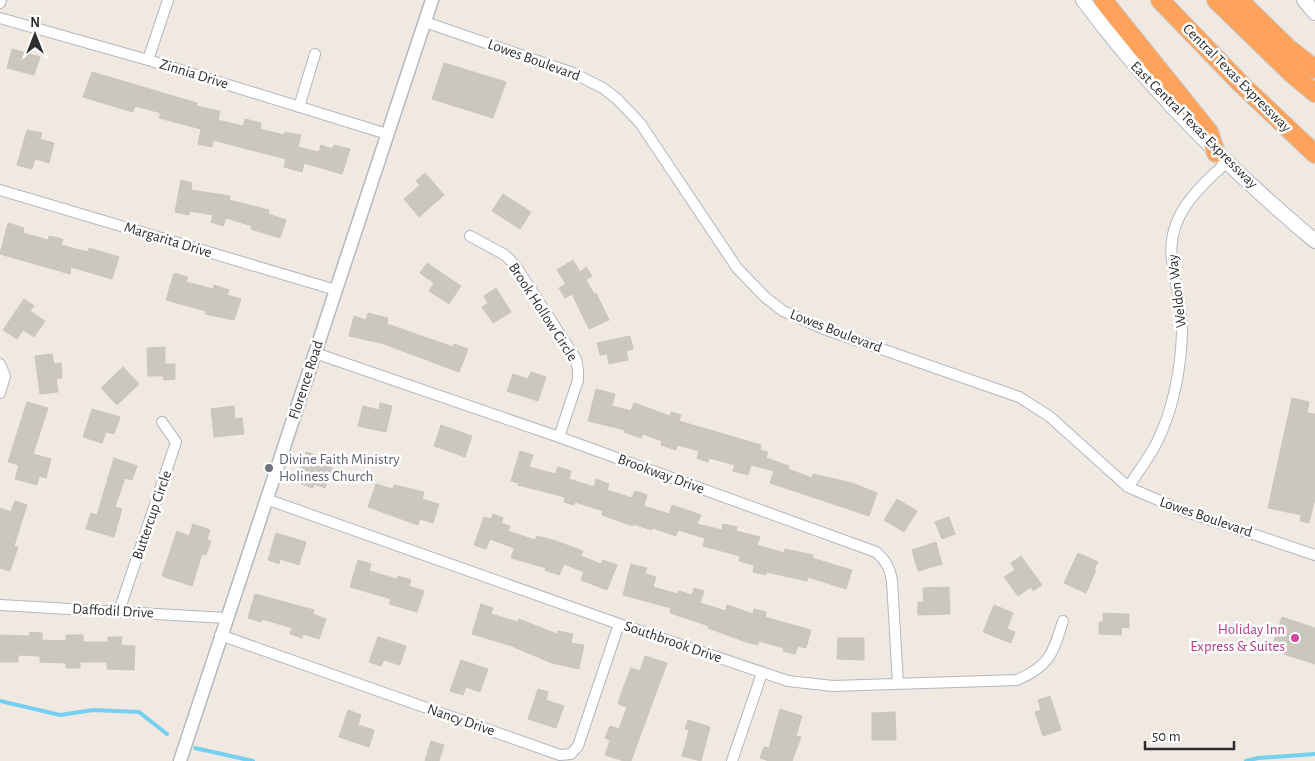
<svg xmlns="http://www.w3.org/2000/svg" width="1315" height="761" viewBox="0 0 1315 761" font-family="'Alegreya Sans',sans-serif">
<rect width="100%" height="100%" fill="#efe9e1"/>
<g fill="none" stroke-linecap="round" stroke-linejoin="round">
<path stroke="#75cff0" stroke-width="4" d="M0 701 60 715 93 710 139 712 167 734
M195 748 253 761
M1246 761 1258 758 1315 754"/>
</g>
<path fill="#cbc7bf" stroke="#cbc5ba" d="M12 49 40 57 34 75 7 68Z
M444 63 506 82 493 118 432 99Z
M92 72 197 103 196 106 220 111 218 120 243 126 245 119 261 123 260 129 284 135 285 132 301 135 298 147 319 152 321 145 332 149 334 145 350 149 342 174 304 163 302 172 284 167 286 159 213 140 212 147 198 144 201 129 159 118 161 113 135 106 133 112 83 97Z
M27 130 42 133 40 139 54 143 49 163 35 159 32 169 17 165Z
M425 173 444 195 419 217 404 199 420 185 416 181Z
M181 180 192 183 191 190 230 196 229 200 269 210 268 214 286 220 280 238 251 229 252 226 226 218 223 226 211 222 213 215 190 211 189 215 175 212Z
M503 194 531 212 520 229 492 211Z
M8 223 24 228 23 233 48 240 49 236 63 239 61 245 88 252 89 248 119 257 112 279 71 267 70 274 0 254Z
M573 260 580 272 586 267 592 276 586 280 594 294 596 293 609 320 589 329 572 294 565 298 559 288 566 284 557 270Z
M427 263 461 286 449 304 429 291 434 283 420 273Z
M174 273 188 277 186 282 213 289 214 285 229 290 227 295 241 299 234 320 205 314 206 311 166 300Z
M496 288 511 312 493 323 482 307 488 303 484 296Z
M24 299 34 306 30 311 45 321 34 337 23 330 17 339 3 330Z
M368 313 388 318 387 324 453 347 454 344 468 349 459 372 381 343 349 336 354 316 366 320Z
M630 336 633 349 626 351 628 360 609 364 607 354 600 355 597 343Z
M165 347V364H175V379L164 380 163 376H148L147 348Z
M52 354 54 364 61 363 62 378 56 379 58 392 40 394 35 356Z
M123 367 139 384 117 405 101 388Z
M531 372 546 377 538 401 507 391 513 374 528 379Z
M596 389 615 394 612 406 631 411 634 403 670 416 671 412 681 415 679 421 761 445 760 450 768 452 766 458 789 466 788 469 812 478 813 474 852 483 877 493 869 516 770 483 774 471 751 465 748 475 733 471 735 465 709 458 708 462 697 458 699 451 677 445 676 450 661 445 662 441 643 434 641 438 624 432 625 430 588 421Z
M1292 398 1309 402 1307 413 1315 414V498L1309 523 1300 521 1301 515 1268 508Z
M27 402 48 408 33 454 51 459 46 478 39 476 37 485 15 479 19 465 8 462Z
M380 403 392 406 386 432 358 426 363 406 379 410Z
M234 406 235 419 242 418 244 434 214 437 211 409Z
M92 409 120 417 114 434 106 432 102 443 83 437Z
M441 425 472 436 465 457 434 446Z
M520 451 533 455 529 467 555 474 558 467 571 471 569 479 594 487 596 479 609 484 607 490 632 498 635 491 647 495 644 506 669 514 672 505 701 515 697 524 722 530 723 524 737 527 736 531 760 537 757 545 784 553 785 549 813 555 812 558 852 570 846 589 808 577 807 581 766 572V575L753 572 754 565 739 561 740 556 703 546 705 538 678 530 676 536 653 528 652 530 633 524V526L602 515 603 511 575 502 574 505 564 502 565 497 518 485 519 483 511 481Z
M306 452 316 455 315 461 332 467 325 488 314 484 313 488 296 482Z
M114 458 137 466 132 480 125 478 115 507 122 509 114 537 86 529 91 513 97 515Z
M376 484 393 489 394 485 424 492 422 499 439 504 433 523 420 519 418 525 368 507Z
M897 499 917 511 904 532 884 520Z
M15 501 27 505 14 546 18 547 10 571 0 568V508L11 512Z
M493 514 503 518 501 523 510 526 508 531 535 540 537 536 556 541 583 551 581 556 601 564 603 560 617 565 607 590 581 580 584 572 564 564 559 575 545 570 546 568 511 558 514 548 490 539 486 549 474 545 484 517 491 519Z
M949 517 955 534 942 539 935 522Z
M193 524 210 530 207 539 211 541 206 555 202 554 192 586 162 576 177 531 189 536Z
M276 533 306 542 299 565 280 559 279 564 268 560Z
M936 542 942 564 918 571 912 550Z
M1078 553 1098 562 1094 569 1096 570 1086 593 1064 583Z
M1021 556 1042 585 1033 591 1031 587 1018 596 1004 577 1015 570 1011 563Z
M358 560 371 564 369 571 397 579 398 576 411 580 409 586 424 591 417 612 389 604 391 599 350 587Z
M631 564 647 568 645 574 656 577 653 587 678 594 679 591 692 595 694 588 704 591 700 603 726 611 727 605 753 614 754 609 766 612 765 617 811 630 806 648 798 646 795 654 783 651 784 648 759 641 758 645 746 642 708 628 709 626 670 613 671 608 623 595Z
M949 587 950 614 918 615V602H924L923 588Z
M255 594 314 610 313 614 326 619 319 639 303 634 302 638 290 634 292 628 262 619 261 622 248 618Z
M481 604 493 608 491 614 518 622 519 619 557 634 558 631 573 634 571 643 584 645 579 669 552 663 509 645 472 634Z
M994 605 1013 613 1007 629 1015 632 1011 643 983 632Z
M1103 613 1129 614V628L1122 627 1121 635 1099 634V622H1103Z
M1282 617 1315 628V664L1271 650Z
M30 632 42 633V640L66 641V635H83V642H108V637H122L121 645 135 646 134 670 107 669V662H80V668H66V663L40 662V656L18 655V662H0V635L29 636Z
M378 637 406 646 400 665 384 660 381 666 369 662Z
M838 638H864V660L837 659Z
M645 656 667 663 631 761H624L605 755 610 740 605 738 610 726 619 729 627 707 618 704 622 691 631 668 640 671Z
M461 660 488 669 480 692 466 687 463 695 450 691Z
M538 689 548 692 546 700 564 706 556 728 528 719Z
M1050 696 1061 730 1043 736 1035 712 1041 710 1038 700Z
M780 709 802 716 796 736 801 737 792 761H769L760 758 764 747 769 748Z
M348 710 361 715 358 725 374 730 369 747 339 737Z
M895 712 896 740H872V713Z
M688 720 710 727 701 761 682 756 689 730 685 729Z
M431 741 444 745 439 761H425Z"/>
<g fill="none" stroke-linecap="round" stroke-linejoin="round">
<defs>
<path id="minor" d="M0 3 1 0
M0 18 148 60 387 134
M425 22 573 73 603 88 617 99 640 123 737 268 765 297 783 311 824 329 1019 397 1049 416 1128 487 1181 510 1315 555
M148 60 168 0
M299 107 315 54
M0 190 336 290
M470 236 505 255 515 265 576 359 578 370V380L559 437
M315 353 559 437 876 552C886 561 890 568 892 581L898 684
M0 364 5 376 0 393
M1128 487C1137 474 1147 460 1155 446 1173 412 1181 369 1182 332 1183 308 1175 284 1172 260 1166 217 1198 188 1227 162
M266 499 619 624 788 681 833 686 1017 680C1050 666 1053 653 1063 621
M0 605 226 618
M119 611 176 442 162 422
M220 635 560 755 571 754 578 746 619 624
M732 761 762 673"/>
<path id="tertiary" d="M180 761 432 0"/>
<path id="secondary" d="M1083 0C1150 90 1229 169 1315 241
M1304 0 1315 13"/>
<path id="motorway" d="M1103 0 1209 132 1216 153
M1160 0 1241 84 1315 154
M1216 0 1291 73 1315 93
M1239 0 1287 47 1315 69"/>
</defs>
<use href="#minor" stroke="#b4b7c1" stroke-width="12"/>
<use href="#tertiary" stroke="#b4b7c1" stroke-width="15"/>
<use href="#secondary" stroke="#b4b7c1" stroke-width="16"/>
<use href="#motorway" stroke="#c9c9c9" stroke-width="20"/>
<use href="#minor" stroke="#fff" stroke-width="10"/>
<use href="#tertiary" stroke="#fff" stroke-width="12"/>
<use href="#secondary" stroke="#fff" stroke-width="14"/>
<use href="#motorway" stroke="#ffa35c" stroke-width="18"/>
</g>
<circle fill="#6b7280" stroke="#fff" stroke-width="2" cx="269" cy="468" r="5"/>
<circle fill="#d1479c" stroke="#fff" stroke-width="2" cx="1295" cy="638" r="5"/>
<g text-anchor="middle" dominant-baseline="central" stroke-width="5" stroke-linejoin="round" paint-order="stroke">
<g font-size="15" fill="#2e2e2e" stroke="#fff">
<text transform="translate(534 60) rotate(20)">Lowes Boulevard</text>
<text transform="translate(194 74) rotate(17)">Zinnia Drive</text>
<text transform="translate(1237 78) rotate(45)">Central Texas Expressway</text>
<text transform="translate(1194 125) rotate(45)">East Central Texas Expressway</text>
<text transform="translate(168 240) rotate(17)">Margarita Drive</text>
<text transform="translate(1177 291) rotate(-97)">Weldon Way</text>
<text transform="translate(543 312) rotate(57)">Brook Hollow Circle</text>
<text transform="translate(836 331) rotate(21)">Lowes Boulevard</text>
<text transform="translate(306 380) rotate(-72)">Florence Road</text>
<text transform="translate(661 474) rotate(20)">Brookway Drive</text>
<text transform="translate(152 515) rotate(-71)">Buttercup Circle</text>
<text transform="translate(1206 517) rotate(19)">Lowes Boulevard</text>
<text transform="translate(113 611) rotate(3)">Daffodil Drive</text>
<text transform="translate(673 642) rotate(19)">Southbrook Drive</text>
<text transform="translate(461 720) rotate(19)">Nancy Drive</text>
</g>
<g font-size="15" fill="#5b616d" stroke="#fff" text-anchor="start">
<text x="279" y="459">Divine Faith Ministry<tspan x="279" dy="17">Holiness Church</tspan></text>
</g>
<g font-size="15" fill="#b23c85" stroke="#fff" text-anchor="end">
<text x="1285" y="629">Holiday Inn<tspan x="1285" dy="17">Express &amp; Suites</tspan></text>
</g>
</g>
<g transform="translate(35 35)" stroke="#ffffff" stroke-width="4" paint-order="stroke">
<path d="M0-4L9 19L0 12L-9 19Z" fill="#2e2e2e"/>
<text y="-8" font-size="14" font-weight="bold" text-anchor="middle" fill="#2e2e2e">N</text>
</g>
<path d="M1145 741v8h89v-8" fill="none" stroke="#2e2e2e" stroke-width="2.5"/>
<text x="1152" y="741" font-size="15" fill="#2e2e2e" stroke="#ffffff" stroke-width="4" paint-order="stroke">50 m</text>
</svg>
